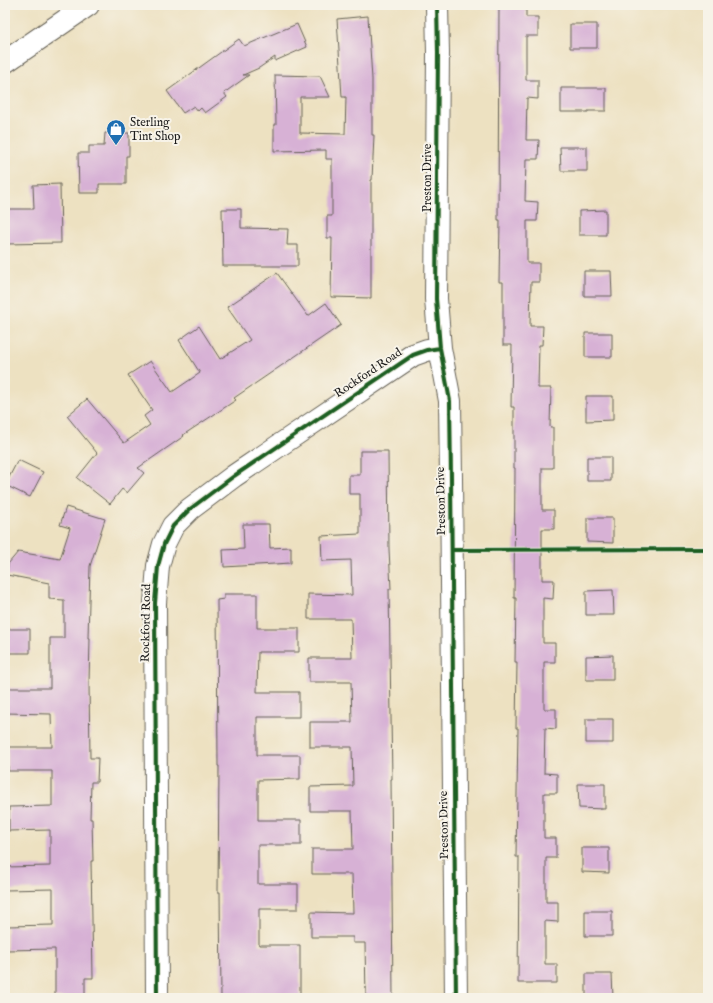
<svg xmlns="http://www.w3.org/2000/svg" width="713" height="1003" viewBox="0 0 713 1003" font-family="'IM FELL English',serif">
<rect width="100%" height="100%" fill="#f7f3e8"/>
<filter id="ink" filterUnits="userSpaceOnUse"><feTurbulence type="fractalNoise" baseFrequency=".025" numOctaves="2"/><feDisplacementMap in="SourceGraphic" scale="8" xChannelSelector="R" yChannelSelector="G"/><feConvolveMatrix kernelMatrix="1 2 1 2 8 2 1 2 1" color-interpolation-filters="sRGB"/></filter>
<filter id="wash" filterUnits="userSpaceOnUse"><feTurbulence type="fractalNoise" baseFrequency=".012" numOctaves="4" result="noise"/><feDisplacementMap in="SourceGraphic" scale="16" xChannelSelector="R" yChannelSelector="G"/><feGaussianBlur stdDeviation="0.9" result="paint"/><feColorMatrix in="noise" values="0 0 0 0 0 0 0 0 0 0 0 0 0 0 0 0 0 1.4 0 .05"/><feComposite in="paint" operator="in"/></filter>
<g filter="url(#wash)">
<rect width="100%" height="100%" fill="#ede1c1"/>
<g id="blocks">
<path fill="#d7b1d5" d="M499 5H526V17H538V36H526V80H538V99L527 98 526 140H539L538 159H526L525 201 538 202 537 221H527V263H539V282H531L530 326H543L542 345H539L538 388H551L550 427H553V468H542V510H554V529H542V580H554L553 599 543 598V643H555V662H544V709H556V729L545 728 544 773 557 774V793H544V838H556V858H546V902H558V922L545 921V964H557V983H518L519 857H516L518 728H516L517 662H515L516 598H514L515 468H514V407H511L512 345H503V282H499L500 220H498Z
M368 16 372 79V135H374L372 180H371V298L331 297 332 238H327V216H332V159H326V150L274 151V125H276L275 75 320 76 330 97H300V133L345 134 346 97H342L337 19Z
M297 24 307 47 275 61V57L259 68 243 75H249L224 93 227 97 205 113 201 108 198 111 194 106 183 113 167 91 239 39 244 46Z
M570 24H597V48H570Z
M561 88H606V111H588V112H561Z
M105 133H129V156H126V184H99V193H79L78 153H89V146H104Z
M560 147H587V171H561Z
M60 184 61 243 6 244 5 209H34L33 185Z
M222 209H241V228L288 229 287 245H298V266H223Z
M606 210V235H579V211Z
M584 271H611L612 296H584Z
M277 273 308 316 326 303 341 325 234 398 236 400 183 435 184 436 138 468 144 473 127 493 122 489 110 504 77 478 97 453 67 416 87 399 124 443 150 425 144 416 152 410 128 375 150 361 172 392 200 373 179 340 199 326 220 359 250 340 227 307Z
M585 333H612V357H585Z
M586 396H613V420L586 421Z
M360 451H388L389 549 391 589H389L392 779H391L393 998H366L365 943H353V937H311V912L353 913 352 874H312V849H353L352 811H310V787L353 786 352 747H310V722H352L351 682H309V658H352L351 619H308V594L352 595 351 560 322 561 321 536 360 534V494H349V475H360Z
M587 457H611V481H587Z
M18 460 43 472 30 497 5 485Z
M66 507 105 519 90 566 88 638H90L89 683 90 758H98L97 782H91L90 819H92L93 861H91L93 978H85V998H55V949L7 950V926L53 925V889L5 890V867L50 866V830L9 831V807L52 806V771H8V747H52L51 714 5 713 6 688H50V638H64V600L49 599V583L7 575 8 564 18 552 60 559 70 528 60 525Z
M587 518H613V543L587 542Z
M243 524H269L270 548 291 547V563L224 567 223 550 244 549Z
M613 590 614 615H586V591Z
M224 594H257V628H299V652H258L257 692H299V717H257V755H300V779L258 780V820H301V845H258V884H298V909H259V945H300V998H221L220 892H218L219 766H218L217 600 224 599Z
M5 629H30V653H5Z
M613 655V680H586V656Z
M586 719H613V743H586Z
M578 784H605V809L579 808Z
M582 848H609V873L582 872Z
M585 911H612V936H585Z
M586 974H612L613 998H586Z"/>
</g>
</g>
<g filter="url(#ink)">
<use href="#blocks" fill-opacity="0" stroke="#656156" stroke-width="1"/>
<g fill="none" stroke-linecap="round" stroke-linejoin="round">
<defs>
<path id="street" d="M437 5 438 53 436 299 440 348 450 401 451 479 456 998
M157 998 155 603 158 566 164 544 173 526 190 509 234 476 413 355 427 350 440 348"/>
<path id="secondary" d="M5 62 88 5"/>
</defs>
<use href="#street" stroke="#656156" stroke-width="24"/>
<use href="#secondary" stroke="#656156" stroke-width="24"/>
<use href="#street" stroke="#fff" stroke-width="22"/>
<use href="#secondary" stroke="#fff" stroke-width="22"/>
<defs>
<path id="cycleway" d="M437 5 438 53 436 299 440 348 450 401 451 479 456 998
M452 550 708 549
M157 998 155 603 158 566 164 544 173 526 190 509 234 476 413 355 427 350 440 348"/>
</defs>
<use href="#cycleway" stroke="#f7f3e8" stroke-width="6"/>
<use href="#cycleway" stroke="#1b5e20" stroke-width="4"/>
</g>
</g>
<defs>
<symbol id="shop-pin" viewBox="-11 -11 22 30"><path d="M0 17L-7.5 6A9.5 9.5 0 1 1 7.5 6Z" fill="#1f6fb2" stroke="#f7f3e8"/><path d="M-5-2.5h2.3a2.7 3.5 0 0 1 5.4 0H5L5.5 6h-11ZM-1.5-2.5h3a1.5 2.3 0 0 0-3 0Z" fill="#fff"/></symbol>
</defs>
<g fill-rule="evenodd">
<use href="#shop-pin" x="105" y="118" width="22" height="30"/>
</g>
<g text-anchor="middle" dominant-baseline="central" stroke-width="4" stroke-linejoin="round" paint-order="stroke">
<g font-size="12" fill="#1c1c1c" stroke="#f7f3e8" text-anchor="start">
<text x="130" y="122">Sterling<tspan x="130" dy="14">Tint Shop</tspan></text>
</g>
<g font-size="12" fill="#1c1c1c" stroke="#f7f3e8">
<text transform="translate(427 178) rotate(-90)">Preston Drive</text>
<text transform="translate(368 373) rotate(-34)">Rockford Road</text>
<text transform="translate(441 501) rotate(-91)">Preston Drive</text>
<text transform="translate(146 623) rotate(-89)">Rockford Road</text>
<text transform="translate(444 825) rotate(-91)">Preston Drive</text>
</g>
</g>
<rect width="713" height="1003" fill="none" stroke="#f7f3e8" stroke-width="20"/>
</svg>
